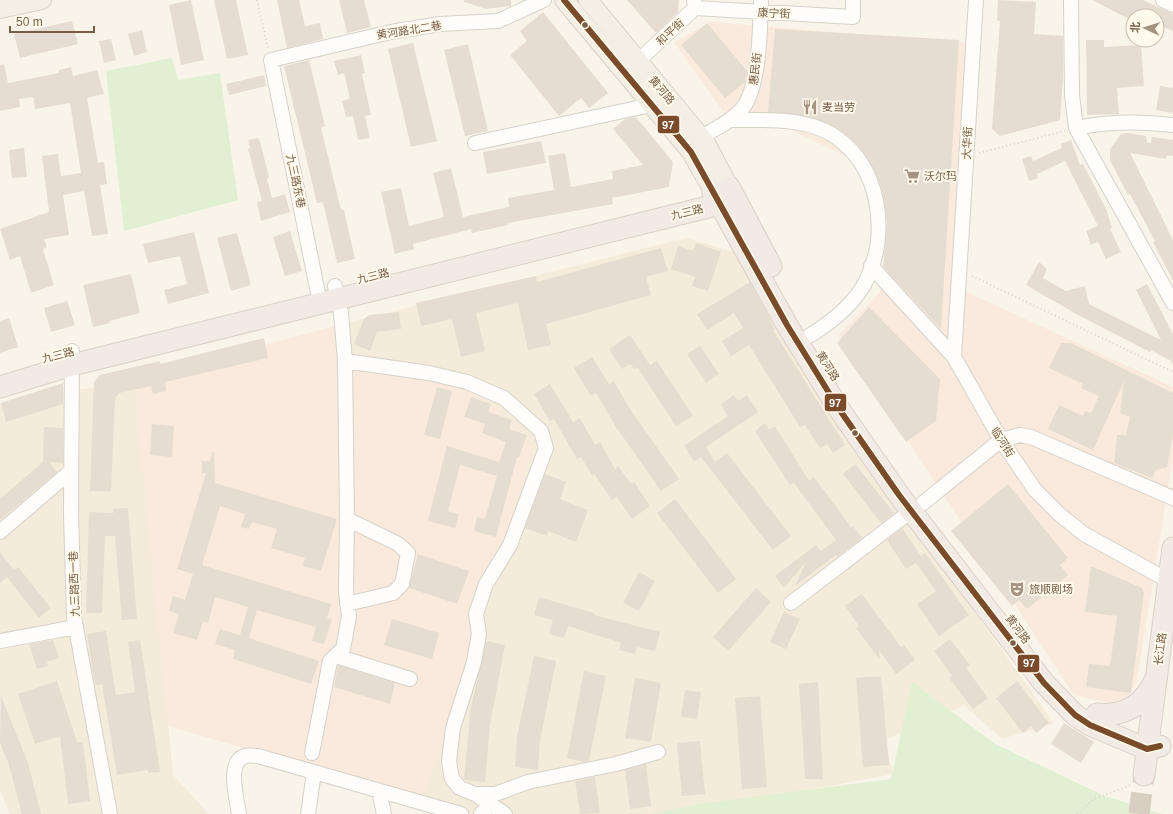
<svg xmlns="http://www.w3.org/2000/svg" width="1173" height="814" viewBox="0 0 1173 814" font-family="Arial,'Noto Sans SC',sans-serif">
<rect width="100%" height="100%" fill="#f8f4ea"/>
<path fill="#f4ebda" d="M686 238 737 253 793 357 1054 723 1002 739 964 705 885 740 893 774 682 814H470L421 800 478 648 464 611 513 527 476 389 336 368 335 326Z
M134 380 173 775 209 814H10L0 790V404Z"/>
<path fill="#f9eadd" d="M711 22 978 44 958 288 1173 387V458L1136 685 1126 698 1109 703 1074 695 839 335 880 292 898 257 882 196 856 161 764 117H727L674 42Z
M335 326 336 368 476 389 532 446 513 527 465 611 478 648 421 800 168 726 134 380Z"/>
<path fill="#e1f0d3" d="M172 58 178 80 220 73 238 200 124 231 106 71Z
M912 682 995 744 1105 796 1163 814H652L699 804 891 779Z"/>
<path fill="#e5ddd1" d="M191 0 204 60 181 65 169 5Z
M214 0H236L248 55 227 59Z
M277 0H299L305 26 320 23 323 39 287 48Z
M339 0H364L371 27 347 33Z
M464 0H511V6L486 9 464 2Z
M627 0H679L678 12 656 33Z
M998 0 1036 2 1034 34 1063 36V77L1060 120 1000 136 992 129 1000 21 997 20Z
M1092 0H1143L1173 14V31L1164 27 1157 42V16H1133V21Z
M543 12 608 93 589 108 581 98 559 116 510 55 527 41 520 31Z
M72 21 78 44 20 58 14 34Z
M707 23 747 71 745 82 725 98 681 45Z
M775 29 959 40 941 329 883 267 887 222 884 200 879 181 870 162 858 145 842 131 828 123 801 115 768 112Z
M142 30 147 52 134 56 128 34Z
M111 39 116 60 104 63 99 41Z
M1086 40H1104V47L1141 45 1144 86 1117 88 1119 114 1087 115Z
M413 43 437 141 411 147 388 49Z
M468 44 488 131 465 136 444 50Z
M361 55 365 73 362 74 371 115 365 116 370 138 358 140 353 116 346 117 342 101 350 99 344 73 338 75 334 61Z
M309 60 325 126 321 128 341 210H344L355 259 337 263 323 202 317 203 284 66Z
M4 64 8 83 59 73V70L71 67 73 76 97 70 104 94 87 98 98 163 104 162 107 184 100 185 108 234 92 236 84 191 63 195 69 235 44 239 47 247 43 249 54 285 31 293 20 256 10 260 0 229 49 212 42 156 58 154 61 176 81 173 70 103 35 109 33 97 19 99 20 107 0 111V65Z
M264 75 266 86 229 95 226 84Z
M1160 86 1173 88V113L1156 110Z
M636 117 673 162 669 187 612 198 613 204 508 223V225L472 233 471 229 413 244 414 249 395 254 381 192 401 188 409 226 444 217 433 173 451 168 463 217 509 207 508 198 554 190 548 156 565 153 571 187 613 179 612 171 643 165 613 129 625 119Z
M1128 133 1146 136 1147 143H1151L1152 137 1173 140V156L1167 155 1166 159 1130 153 1173 240V281L1153 242 1155 241 1130 194 1128 195 1110 160V149L1121 134Z
M259 138 269 177 267 179 272 198 285 194 290 212 261 221 257 202 262 201 248 149 250 148 248 140Z
M1071 140 1080 165 1083 164 1106 209 1112 228 1110 229 1121 252 1106 259 1098 242 1091 245 1086 231 1098 226 1065 161 1037 174 1038 178 1029 181 1022 159 1031 156 1033 161 1062 148 1061 144Z
M541 141 546 163 487 174 483 152Z
M24 148 27 177 12 178 9 150Z
M290 231 302 271 285 276 273 237Z
M194 232 209 293 168 304 164 290 187 284 180 256 148 263 143 244Z
M237 233 251 285 231 291 217 238Z
M696 243 721 252 708 291 692 286 695 277 671 269 678 246 693 251Z
M661 248 668 271 646 277 651 295 546 324 551 345 528 350 518 303 476 313 485 351 461 357 452 319 421 326 416 303 536 276 537 282Z
M1039 262 1047 269 1043 278 1066 291 1085 286 1089 304 1161 340 1136 290 1147 284 1173 334V365L1170 359 1169 360 1151 350 1150 352 1078 315 1026 285Z
M131 274 140 313 109 321 110 323 93 327 83 285Z
M750 282 775 329 773 330 845 445 833 453 827 444 820 448 805 425 800 427 749 345 731 356 722 341 743 328 734 313 707 330 697 314Z
M67 301 75 325 51 332 44 308Z
M869 307 940 379 936 421 906 442 837 343Z
M399 312 401 329 377 332 370 351 354 344 364 319 369 315Z
M9 318 18 347 0 353V321Z
M630 335 650 365 657 361 693 416 676 426 638 368 634 369 630 364 622 369 609 349Z
M264 338 268 358 165 382 166 391 153 394 151 386 119 393 115 398 111 491H90L94 382 100 375 160 361V364Z
M1061 343H1071L1173 393V434L1167 467 1156 470 1152 478 1114 463 1117 435H1126L1130 417 1120 413 1124 381 1093 450 1048 429 1059 405 1083 416 1085 411 1091 413 1099 396 1081 388 1083 384 1049 368Z
M700 346 719 374 706 383 687 354Z
M592 357 609 384 614 381 628 406 679 479 661 491 616 427 596 393 591 396 574 368Z
M63 383V404L6 422 1 403Z
M550 384 573 422 580 418 595 445 600 442 615 469 618 466 631 484 634 482 650 506 632 519 617 497 612 500 594 474 592 475 581 457 577 459 554 419 550 421 534 394Z
M437 387 452 391 440 439 424 435Z
M734 395 738 401 747 395 758 412 706 447 715 462 727 453 791 536 773 550 701 457 694 461 684 446 728 416 721 404Z
M471 397 491 404 488 412 512 420 509 429 527 435 519 457H517L496 537 474 531 477 517 485 519 497 476 460 465 448 511 459 514 455 528 428 521 447 446 499 462 506 442 482 433 485 424 464 417Z
M765 423 769 430 775 426 809 481 814 477 851 527 853 526 862 538 837 557 836 555 795 586 806 562 784 588 775 576 816 545 821 551 836 540 794 483 790 485 755 431Z
M152 424 174 426 172 457 150 455Z
M44 427 63 428V463L49 462 57 472 0 520V499L43 462Z
M212 452H214L215 483 337 519 321 571 303 566 305 558 271 548 277 529 252 522 249 529 241 527 245 514 220 506 202 565 331 604 327 618 332 619 324 644 312 641 316 627 257 610 249 638 319 661 311 684 233 659 235 650 215 644 220 629 240 635 248 607 215 597 208 623 203 621 197 640 173 633 179 614 169 611 173 596 185 600 193 574 177 569 206 473H202V461H210Z
M855 464 894 513 881 523 843 474Z
M545 474 566 482 560 499 588 510 576 542 548 531 547 536 525 528Z
M1008 484 1068 558 1060 565 1068 575 1027 609 1019 600 1012 606 951 531Z
M675 499 736 579 718 593 657 513Z
M128 508 137 619 122 620 115 536H105L102 613H86L89 512 113 513V509Z
M902 528 921 556 925 553 969 615 939 636 917 604 936 591 916 563 906 569 887 540Z
M0 552 14 570 18 567 51 608 39 618 7 577 0 583Z
M418 554 469 571 457 604 409 588Z
M1091 566 1142 588 1144 593 1131 693 1086 687 1089 664 1110 666 1117 616 1085 612Z
M639 572 655 581 639 611 623 603Z
M756 588 771 602 728 651 713 637Z
M862 594 901 647 904 645 915 660 896 674 879 650 880 660 856 628 859 626 845 606Z
M539 597 594 613V615L660 632 655 651 637 647 635 654 619 650 621 643 568 626 564 638 549 634 553 620 534 615Z
M784 612 800 619 786 649 770 642Z
M392 619 439 633 432 659 384 645Z
M106 631 116 695 135 692 128 642 140 640 160 772 148 773V770L117 775 102 684 95 685 87 634Z
M950 639 970 665 966 668 988 698 973 709 949 678 952 676 934 651Z
M53 640 59 658 47 662 48 666 37 669 29 644Z
M486 641 505 645 490 725 485 782 464 780 470 716H469Z
M534 656 556 661 540 740 538 770 515 767 517 737Z
M338 665 395 683 390 704 334 687Z
M584 671 606 676 589 761 584 762 567 758Z
M881 676 889 765 863 767 856 678Z
M635 678 661 683 651 742 625 738Z
M57 681 77 742H83L90 801 68 804 60 736 35 744 18 694Z
M1017 681 1049 723 1036 733 1031 726 1023 733 996 698Z
M818 682 823 779H805L799 684Z
M685 690 701 692 697 719 681 717Z
M1 696 28 763 41 814H22L8 762 0 743Z
M760 696 767 787 742 789 735 698Z
M1064 723 1094 742 1081 763 1051 744Z
M700 741 705 794 682 796 677 743Z
M646 764 651 806 630 809 625 770Z
M595 777 600 813 580 814 575 781Z"/>
<g fill="none" stroke-linecap="round" stroke-linejoin="round">
<path stroke="#d8cec1" stroke-width="21" stroke-dasharray="21 10" stroke-linecap="butt" d="M1139 814 1144 775"/>
<defs>
<path id="minor" d="M1071 0 1072 95 1076 128 1173 303
M1163 0 1173 5
M695 8 853 17V0
M638 61 695 8 694 0
M730 120C763 120 808 117 836 137 880 168 889 232 867 279 855 304 832 322 809 336
M1076 128C1109 121 1140 121 1173 125
M701 137C715 129 730 122 741 110 760 90 760 27 761 0
M475 143 651 105
M871 266 954 357 1001 440 1035 490 1059 514 1084 534 1169 581
M335 286 341 313 345 361 429 373 467 382 504 398 541 431 546 448 510 545 486 584 476 614 479 634 474 662 453 728 449 761 452 779 460 788 475 794H495L528 782 616 764 658 752
M320 303 271 60 391 32 440 24 498 21 544 0
M72 351 71 514 74 617 110 814
M954 357 976 0
M923 503 1001 440 1020 435 1031 437 1173 498
M0 532 71 471
M791 603 911 511
M347 604 393 593 402 584 408 553 398 544 347 519
M0 641 76 627
M336 656 410 679
M312 753 330 661 343 649 349 616 346 592 347 519 345 361
M379 791 384 814
M475 794 505 814
M239 814C237 799 226 762 245 756 248 755 254 756 258 756L461 814
M308 814 314 773
M481 814 490 805"/>
<path id="major" d="M564 0 691 152 713 191
M588 0 706 143 729 187
M0 9 42 0"/>
<path id="highway" d="M729 187 771 266
M713 192 787 325 839 409 899 495 1044 683 1075 715 1090 725 1147 749 1160 746
M0 387 72 365 720 204 729 187
M1097 714C1124 717 1144 705 1155 680
M1144 775 1173 548"/>
</defs>
<use href="#minor" stroke="#d7d1c8" stroke-width="16"/>
<use href="#major" stroke="#dad1c8" stroke-width="20"/>
<use href="#highway" stroke="#dad1c8" stroke-width="23"/>
<path stroke="#dbd4cc" stroke-width="2" stroke-dasharray="1 3" stroke-linecap="butt" d="M257 0 268 49
M979 153 1065 131
M972 276 1173 372
M1077 814 1094 799 1131 785"/>
<use href="#minor" stroke="#fefdfc" stroke-width="14"/>
<use href="#major" stroke="#f3efe5" stroke-width="18"/>
<use href="#highway" stroke="#f2eae4" stroke-width="21"/>
<defs>
<path id="bus-1" d="M564 0 691 152 787 325 839 409 899 495 1044 683 1075 715 1090 725 1147 749 1160 746"/>
</defs>
<use href="#bus-1" stroke="#fffaec" stroke-width="9"/>
<use href="#bus-1" stroke="#7a4b2a" stroke-width="6"/>
</g>
<defs>
<symbol id="restaurant-bare" viewBox="-9 -9 18 18"><path d="M-5-6h1v4h1v-4h1v4h1v-4h1v5L-1.5 .5V6h-2V.5L-5-1ZM5-6V6H3V1.5H1.5Q1.5-4 5-6Z" fill="#a59280" stroke="#fffaec" stroke-width="2.5" paint-order="stroke"/></symbol>
<symbol id="supermarket-bare" viewBox="-9 -9 18 18"><path d="M-6-5.5h2.5l.6 2H6L4.5 2H-2.5L-4.4-4H-6ZM-1.5 3.2a1.3 1.3 0 1 0 .1 0ZM3 3.2a1.3 1.3 0 1 0 .1 0Z" fill="#a59280" stroke="#fffaec" stroke-width="2.5" paint-order="stroke"/></symbol>
<symbol id="theatre-bare" viewBox="-9 -9 18 18"><path d="M-5-5.5Q0-4 5-5.5V0Q5 5 0 6Q-5 5-5 0ZM-3.3-2.5H-1v1.5H-3.3ZM1-2.5H3.3v1.5H1ZM-2.8 1Q0 5.5 2.8 1Z" fill="#a59280" stroke="#fffaec" stroke-width="2.5" paint-order="stroke"/></symbol>
</defs>
<g fill-rule="evenodd">
<use href="#restaurant-bare" x="799" y="96" width="22" height="22"/>
<use href="#supermarket-bare" x="901" y="165" width="22" height="22"/>
<use href="#theatre-bare" x="1006" y="578" width="22" height="22"/>
</g>
<g fill="#795e47" stroke="#fffaec" stroke-width="1.5">
<circle cx="585" cy="25" r="3.5"/>
<circle cx="855" cy="433" r="3.5"/>
<circle cx="1013" cy="643" r="3.5"/>
</g>
<g text-anchor="middle" dominant-baseline="central" stroke-width="4" stroke-linejoin="round" paint-order="stroke">
<g font-size="11" fill="#795e47" stroke="#fffaec">
<text transform="translate(774 13) rotate(3)">康宁街</text>
<text transform="translate(409 30) rotate(-9)">黄河路北二巷</text>
<text transform="translate(670 32) rotate(-43)">和平街</text>
<text transform="translate(755 69) rotate(-83)">惠民街</text>
<text transform="translate(662 90) rotate(50)">黄河路</text>
<text transform="translate(967 143) rotate(-87)">大华街</text>
<text transform="translate(296 181) rotate(78)">九三路东巷</text>
<text transform="translate(687 212) rotate(-14)">九三路</text>
<text transform="translate(373 276) rotate(-14)">九三路</text>
<text transform="translate(58 355) rotate(-14)">九三路</text>
<text transform="translate(828 366) rotate(58)">黄河路</text>
<text transform="translate(1003 442) rotate(58)">临河街</text>
<text transform="translate(74 584) rotate(-92)">九三路西一巷</text>
<text transform="translate(1018 629) rotate(53)">黄河路</text>
<text transform="translate(1160 649) rotate(-83)">长江路</text>
</g>
<g font-size="11" fill="#795e47" stroke="#fffaec" text-anchor="start">
<text x="822" y="107">麦当劳</text>
<text x="924" y="176">沃尔玛</text>
<text x="1029" y="589">旅顺剧场</text>
</g>
</g>
<g stroke="#fffaec" stroke-width="1.5">
<rect x="657" y="115" width="23" height="19" rx="4" fill="#7a4b2a"/>
<rect x="824" y="393" width="23" height="19" rx="4" fill="#7a4b2a"/>
<rect x="1017" y="654" width="23" height="19" rx="4" fill="#7a4b2a"/>
</g>
<g font-size="11" text-anchor="middle" font-weight="bold" fill="#fff">
<text x="668" y="129">97</text>
<text x="835" y="407">97</text>
<text x="1029" y="667">97</text>
</g>
<g transform="translate(1145 28) rotate(274)"><circle r="19" fill="#fffaec" stroke="#c9bcaa"/>
<path d="M0-3L7 15L0 10L-7 15Z" fill="#a59280"/>
<text y="-6" font-size="11" font-weight="bold" text-anchor="middle" fill="#795e47">北</text>
</g>
<path d="M10 26v6h84v-6" fill="none" stroke="#795e47" stroke-width="2"/>
<text x="16" y="26" font-size="12" fill="#795e47" stroke="#fffaec" stroke-width="3" paint-order="stroke">50 m</text>
</svg>
